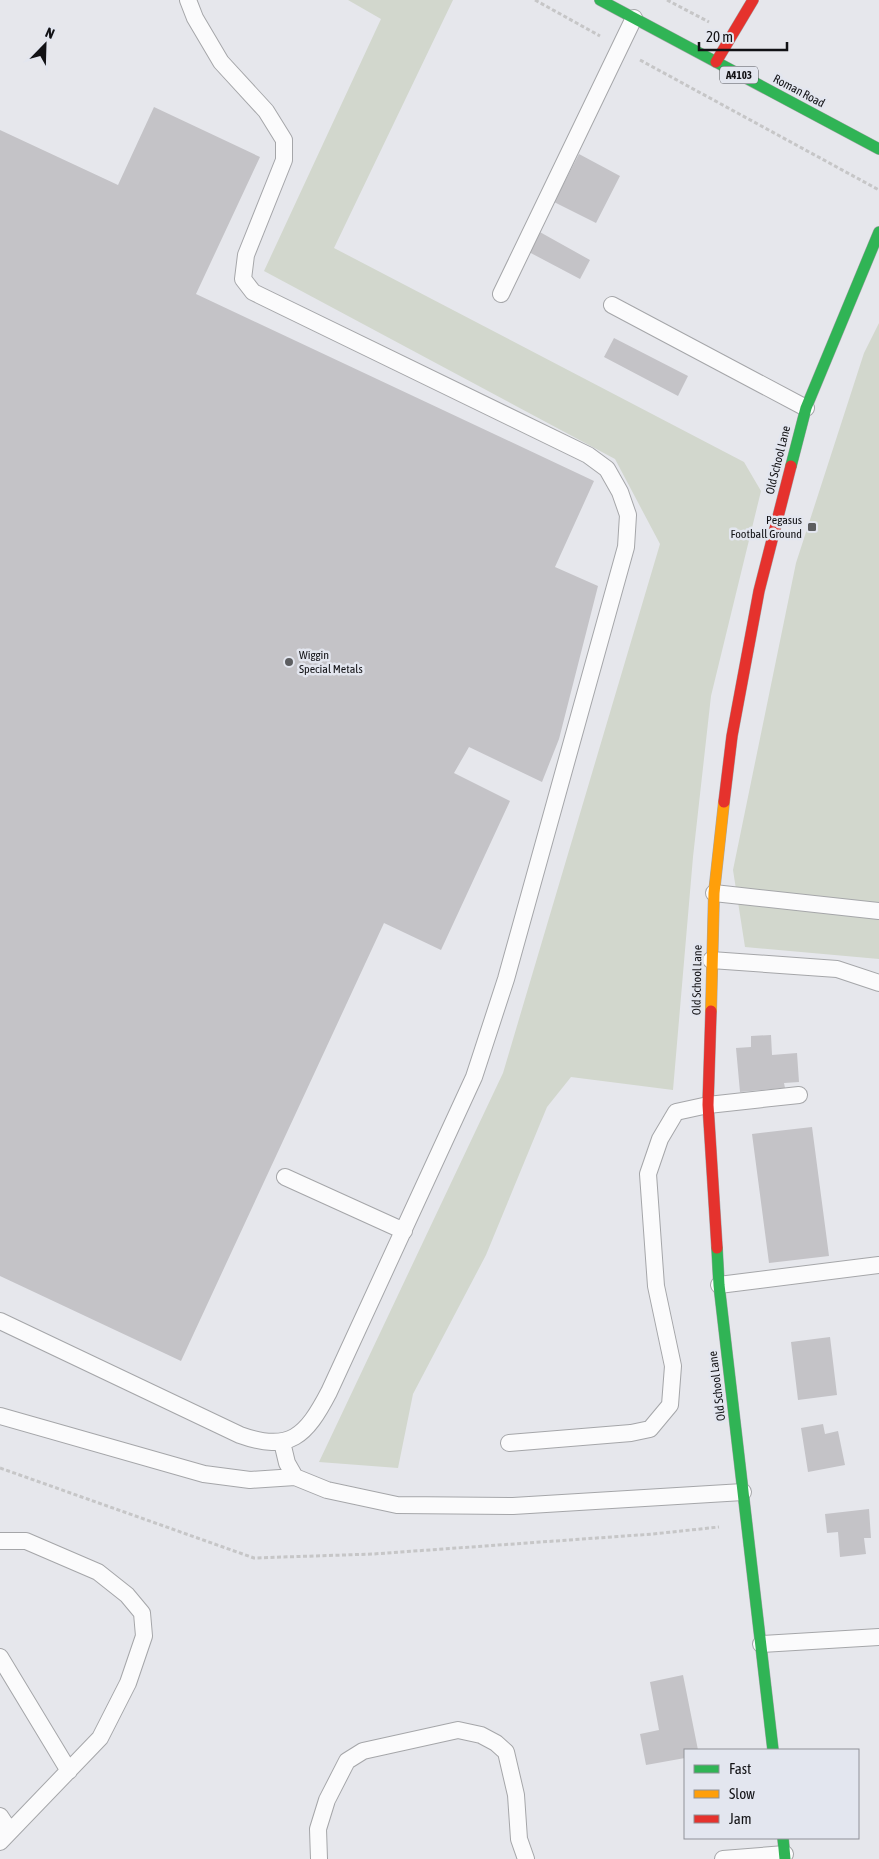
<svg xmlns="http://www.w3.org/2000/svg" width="879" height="1859" viewBox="0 0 879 1859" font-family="'Asap Condensed',sans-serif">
<rect width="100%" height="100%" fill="#e6e7ec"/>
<path fill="#d2d7cd" d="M348 0H453L334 248 744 462 761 491 711 696 693 857 673 1090 571 1077 547 1107 486 1255 413 1394 398 1468 319 1462 503 1073 660 544 615 459 264 271 381 19Z
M879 323V959L745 947 733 870 796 563 864 353Z"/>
<path fill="#c4c3c7" d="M154 107 260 157 196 294 594 481 555 567 598 586 559 739 542 782 469 747 454 773 510 801 441 950 384 923 181 1361 0 1276V130L118 185Z
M579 154 620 176 596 223 554 202Z
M538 231 590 260 580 279 527 251Z
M614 338 688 376 678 396 604 357Z
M771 1035 772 1055 797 1053 799 1082 784 1083 785 1088 740 1092 736 1048 751 1047V1036Z
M812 1127 829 1256 769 1263 752 1134Z
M830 1337 837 1395 798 1400 791 1342Z
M823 1424 825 1434 838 1431 845 1465 808 1472 801 1428Z
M869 1509 871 1538H864L866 1554 840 1557 838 1532 827 1533 825 1514Z
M683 1675 698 1750H685V1758L646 1765 640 1734 659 1730 650 1682Z"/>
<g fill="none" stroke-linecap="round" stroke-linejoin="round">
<defs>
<path id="lane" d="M501 294 634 18
M612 305 806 408
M714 893 879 911
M711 960 837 969 879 983
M285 1177 404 1231
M719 1285 879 1265
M0 1321 240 1435C290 1453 306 1436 329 1392L474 1077 506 979 626 547 628 515 620 492 607 469 588 455 253 292 243 279 246 255 284 160V140L266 111 221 62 195 18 188 0
M0 1416 204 1474 250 1480 295 1477
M282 1442 287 1463 295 1477 327 1490 397 1505 513 1506 743 1492
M509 1443 631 1433 650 1429 670 1405 673 1366 656 1286 648 1174 660 1139 676 1112 708 1105 799 1095
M0 1541H26L98 1572 127 1595 142 1613 144 1636 128 1683 100 1738 0 1842
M761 1644 879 1637
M0 1657 69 1771
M0 1816 10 1831
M319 1859 318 1829 327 1800 347 1761 363 1751 458 1730 481 1735 496 1743 506 1752 516 1795 519 1839 526 1859
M723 1859 785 1854"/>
<path id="fast" d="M600 0 879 149
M791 466 806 408 879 232
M717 1248 719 1285 773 1750
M783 1838 785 1859"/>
<path id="slow" d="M711 1011 714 893 724 802"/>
<path id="jam" d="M716 62 753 0
M724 802 732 736 759 591 791 466
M711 1011 708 1105 717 1248"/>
</defs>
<use href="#lane" stroke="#a5a6a9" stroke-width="18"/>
<use href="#fast" stroke="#a5a6a9" stroke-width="12"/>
<use href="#slow" stroke="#a5a6a9" stroke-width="12"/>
<use href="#jam" stroke="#a5a6a9" stroke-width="12"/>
<path stroke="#c6c6c7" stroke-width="3" stroke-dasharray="4 2.5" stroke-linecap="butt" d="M535 0 600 36
M667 0 709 22
M640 60 879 190
M0 1468 254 1558 373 1554 653 1534 719 1527"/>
<use href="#lane" stroke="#fbfbfc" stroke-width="16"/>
<use href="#fast" stroke="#30b455" stroke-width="11"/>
<use href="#slow" stroke="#ff9f0a" stroke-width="11"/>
<use href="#jam" stroke="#e5322d" stroke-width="11"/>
</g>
<g fill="#5c5d60" stroke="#e3e6ef" stroke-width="2">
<rect x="807" y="522" width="10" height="10" rx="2.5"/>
<circle cx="289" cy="662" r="5"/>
</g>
<g text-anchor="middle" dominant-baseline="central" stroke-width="5" stroke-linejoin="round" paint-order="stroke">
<rect fill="#e3e6ef" stroke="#515256" stroke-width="1" x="720" y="66.5" width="38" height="17" rx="4"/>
<g font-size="11" font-weight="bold" fill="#121215">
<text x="739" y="75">A4103</text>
</g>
<g font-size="12" fill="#121215" stroke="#e3e6ef">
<text transform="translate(799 91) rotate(28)">Roman Road</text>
<text transform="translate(778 460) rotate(-76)">Old School Lane</text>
<text transform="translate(697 980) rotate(-89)">Old School Lane</text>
<text transform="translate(717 1386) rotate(-97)">Old School Lane</text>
</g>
<g font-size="12" fill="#121215" stroke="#e3e6ef" text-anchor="end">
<text x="802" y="520">Pegasus<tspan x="802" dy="14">Football Ground</tspan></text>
<text x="299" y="655" text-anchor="start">Wiggin<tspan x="299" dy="14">Special Metals</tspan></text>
</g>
</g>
<rect x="684" y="1749" width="175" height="90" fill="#e3e6ef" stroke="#8f9198"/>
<rect x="694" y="1765" width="25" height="8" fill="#30b455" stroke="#8f9198"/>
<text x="729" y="1774" font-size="15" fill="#121215">Fast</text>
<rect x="694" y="1790" width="25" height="8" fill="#ff9f0a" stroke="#8f9198"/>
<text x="729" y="1799" font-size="15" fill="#121215">Slow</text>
<rect x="694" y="1815" width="25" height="8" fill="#e5322d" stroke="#8f9198"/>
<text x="729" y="1824" font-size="15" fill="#121215">Jam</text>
<g transform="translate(45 45) rotate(23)" stroke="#e3e6ef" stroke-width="4" paint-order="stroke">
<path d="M0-4L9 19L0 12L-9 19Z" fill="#121215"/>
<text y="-8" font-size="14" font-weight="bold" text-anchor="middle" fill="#121215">N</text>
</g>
<path d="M699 42v8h88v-8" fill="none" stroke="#121215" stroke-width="2.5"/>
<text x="706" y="42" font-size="15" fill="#121215" stroke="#e3e6ef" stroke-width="4" paint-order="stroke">20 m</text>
</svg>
